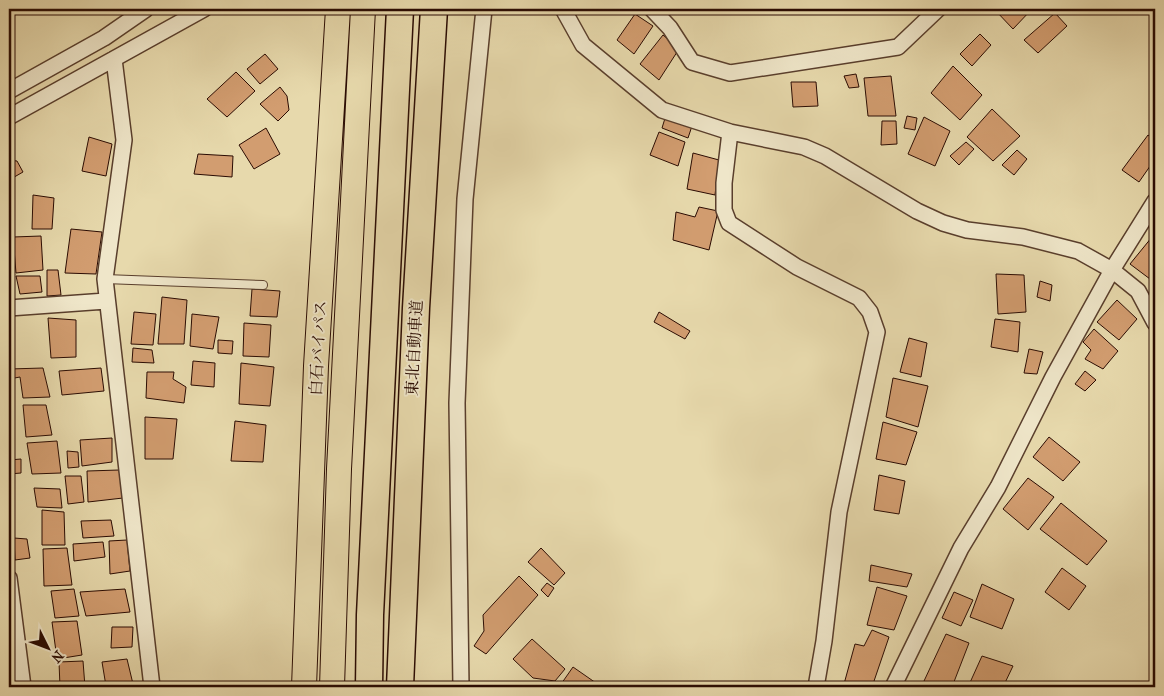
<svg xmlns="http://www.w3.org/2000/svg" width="1164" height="696" viewBox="0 0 1164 696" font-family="'IM FELL French Canon','Noto Serif JP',serif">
<rect width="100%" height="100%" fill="#e7d9ac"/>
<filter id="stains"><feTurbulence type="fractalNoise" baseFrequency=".004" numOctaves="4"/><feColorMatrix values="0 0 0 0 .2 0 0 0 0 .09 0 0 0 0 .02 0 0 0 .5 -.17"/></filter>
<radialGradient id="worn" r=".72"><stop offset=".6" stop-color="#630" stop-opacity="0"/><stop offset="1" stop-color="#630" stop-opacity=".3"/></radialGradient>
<path fill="#d29d70" stroke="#2a0b02" d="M997 9H1032L1013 29 995 10Z
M1055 13 1067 26 1038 53 1024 40Z
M635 14 653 26 634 54 617 40Z
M980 34 991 45 972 66 960 54Z
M663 35 679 49 659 80 640 64Z
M265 54 278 69 260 84 247 69Z
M953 66 982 95 960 120 931 93Z
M236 72 255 91 227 117 207 99Z
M856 74 859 87 849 88 844 76Z
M891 76 896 116H868L864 78Z
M791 82H816L818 106 793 107Z
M280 87 287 96 289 110 278 121 260 104Z
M992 109 1020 136 993 161 967 137Z
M666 115 692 126 688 138 662 128Z
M907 116 917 118 915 130 904 128Z
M924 117 950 131 935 166 908 154Z
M882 121H896L897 144 881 145Z
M266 128 280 154 254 169 239 145Z
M659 132 685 142 678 166 650 155Z
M1148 135 1155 140V159L1139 182 1122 170Z
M89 137 112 144 106 176 82 171Z
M966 142 974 149 959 165 950 156Z
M1017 150 1027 159 1014 175 1002 165Z
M693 153 719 160 715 195 687 189Z
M198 154 233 156 232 177 194 174Z
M9 160 17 161 23 172 9 180Z
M33 195 54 198 52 229H32Z
M699 207 718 211 709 250 673 240 676 212 695 217Z
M71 229 102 232 96 274 65 273Z
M41 236 43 270 16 273 13 237Z
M1152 237 1155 239V272L1150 279 1130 264Z
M47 270H58L61 295 47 296Z
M996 274 1024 275 1026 312 998 314Z
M16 276H40L42 292 20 294Z
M1040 281 1052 285 1050 301 1037 297Z
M1155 288V301L1149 296Z
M252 289 280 291 277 317 250 316Z
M162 297 187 300 184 344H158Z
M1117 300 1137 319 1119 340 1097 322Z
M134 312 156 314 153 345 131 344Z
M659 312 690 331 685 339 654 322Z
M192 314 219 317 213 349 190 346Z
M48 318 76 320V357L51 358Z
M995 319 1020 322 1018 352 991 347Z
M244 323 271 325 269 357 243 356Z
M1094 329 1118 351 1103 369 1085 359 1091 350 1083 342Z
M909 338 927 343 921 377 900 372Z
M218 340 233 341 232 354 218 353Z
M133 348 152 350 154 363 132 362Z
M1029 349 1043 352 1037 374 1024 373Z
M193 361 215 363 214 387 191 385Z
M241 363 274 367 270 406 239 404Z
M43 368 50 397 23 398 20 377 9 379V369Z
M101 368 104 391 62 395 59 371Z
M1085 371 1096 380 1085 391 1075 384Z
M147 372H174L173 379 186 387 184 403 146 398Z
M893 378 928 386 918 427 886 417Z
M23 405H46L52 435 26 437Z
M145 417 177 419 173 459H145Z
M235 421 266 425 263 462 231 461Z
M883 422 917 432 906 465 876 459Z
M1049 437 1080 462 1063 481 1033 457Z
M112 438V462L82 466 80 440Z
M57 441 61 473 32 474 27 443Z
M67 451 78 452 79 467 68 468Z
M21 459V473L9 474V460Z
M119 470 123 498 88 502 87 471Z
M879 475 905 481 899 514 874 510Z
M65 476H81L84 502 68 504Z
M1028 478 1054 497 1028 530 1003 509Z
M34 488 60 489 62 508 37 507Z
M1061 503 1107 541 1087 565 1040 529Z
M42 510 64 512 65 545H42Z
M111 520 114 536 83 538 81 521Z
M14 538 27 539 30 558 15 560Z
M127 540 130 571 110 574 109 541Z
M103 542 105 557 74 561 73 544Z
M67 548 72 585 44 586 43 549Z
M541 548 565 573 554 585 528 562Z
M871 565 912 574 907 587 869 581Z
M1062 568 1086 586 1069 610 1045 592Z
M519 576 538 595 486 654 474 646 484 631 483 615Z
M547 583 554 588 548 597 541 590Z
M982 584 1014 599 1002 629 970 617Z
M877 587 907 596 894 630 867 625Z
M74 589 79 616 55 618 51 591Z
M125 589 130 612 86 616 80 592Z
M954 592 973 600 961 626 942 618Z
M77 621 82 655 57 659 52 622Z
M112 627H133L132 647 111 648Z
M872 630 889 637 872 687H851L844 684 855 644 864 646Z
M946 634 969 643 952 687H939L924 681Z
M532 639 565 669 555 681 533 678 513 659Z
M982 656 1013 666 1003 687H968Z
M127 659 133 684 106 686 102 662Z
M83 661 85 687H60L59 662Z
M573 667 596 683 593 687H559Z
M9 680H15V687H9Z"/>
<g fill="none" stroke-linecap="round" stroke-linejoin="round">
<defs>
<path id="service" d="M105 279 263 285"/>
<path id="minor" d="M563 9 583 45 662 110 730 132 804 147 825 156 917 211 943 223 967 230 1023 237 1078 251 1112 270 1138 291 1155 323
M652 9 670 28 692 62 730 73 898 47 938 9
M114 59 124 140 105 279 152 687
M9 91 104 38 146 9
M9 117 204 9
M730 132 724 183V210L729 223 797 267 859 298 870 312 877 332 839 512 824 641 816 687
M9 308 106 301
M9 578 23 687
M461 687 457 403 465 199 484 9
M893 687 961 548 998 487 1053 377 1112 270 1155 201"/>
<path id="trunk" d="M304 687 316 366 338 9
M332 687 339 469 363 9"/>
<path id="motorway" d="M369 687 370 615 400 9
M400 687 416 308 434 9"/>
</defs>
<use href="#service" stroke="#593e2c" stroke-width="10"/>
<use href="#minor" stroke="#593e2c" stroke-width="18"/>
<use href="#trunk" stroke="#2a0b02" stroke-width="26"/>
<use href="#motorway" stroke="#2a0b02" stroke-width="29"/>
<use href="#service" stroke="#efe6c9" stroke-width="8"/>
<use href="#minor" stroke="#efe6c9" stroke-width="15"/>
<use href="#trunk" stroke="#e7d9ac" stroke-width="24"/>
<use href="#motorway" stroke="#e7d9ac" stroke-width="26"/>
</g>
<g text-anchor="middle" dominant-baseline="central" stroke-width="4" stroke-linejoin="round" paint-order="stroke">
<g font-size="16" fill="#2a0b02" stroke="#efe6c9">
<text transform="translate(318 348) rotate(-87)">白石バイパス</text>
<text transform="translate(414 348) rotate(-87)">東北自動車道</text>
</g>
</g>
<rect width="1164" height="696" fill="none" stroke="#e7d9ac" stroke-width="30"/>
<rect x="10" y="10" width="1144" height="676" fill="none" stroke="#2a0b02" stroke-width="2.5"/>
<rect x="15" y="15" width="1134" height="666" fill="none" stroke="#2a0b02"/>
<g transform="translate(48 648) rotate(132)" stroke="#efe6c9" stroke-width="4" paint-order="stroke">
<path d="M0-4L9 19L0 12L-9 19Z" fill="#2a0b02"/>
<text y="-8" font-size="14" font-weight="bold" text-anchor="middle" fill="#2a0b02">N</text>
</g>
<rect width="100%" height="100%" filter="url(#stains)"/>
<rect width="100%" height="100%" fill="url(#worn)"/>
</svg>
